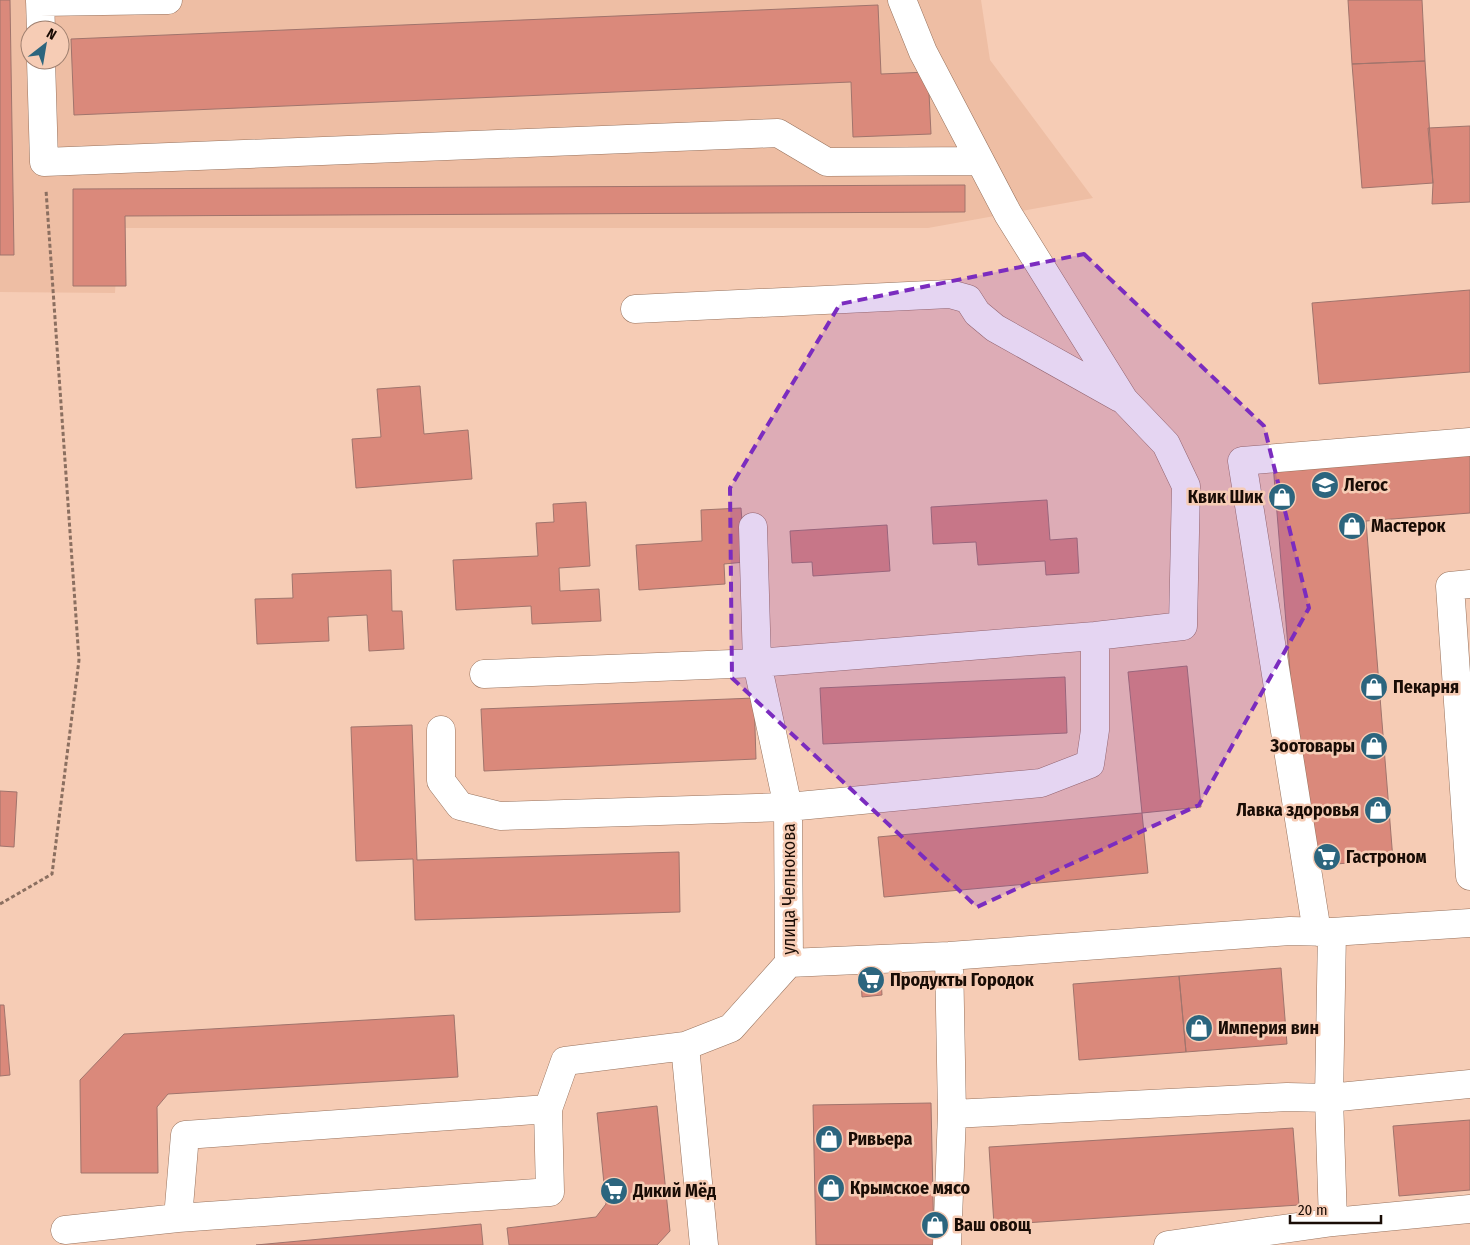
<svg xmlns="http://www.w3.org/2000/svg" width="1470" height="1245" font-family="'Fira Sans Condensed',sans-serif">
<rect width="100%" height="100%" fill="#f6ccb5"/>
<path fill="#eebea4" fill-rule="evenodd" d="M0,0h981l9,60 103,138 -165,30h-809l-4,65 -115,-1zM30,30h30v30h-30z"/>
<path fill="#da897b" stroke="#a0746c" d="M0,0h10l4,255h-14z
M1348,0h74l3,61 -73,3z
M878,5l3,69 47,-2 3,62 -78,3 -2,-55 -777,33 -3,-76z
M1425,61l8,122 -71,5 -10,-124z
M1470,126v76l-38,2 1,-21 -5,-55z
M965,185v27l-840,4 1,70h-53v-97z
M1470,290v82l-151,12 -7,-81z
M420,386l4,48 44,-4 4,49 -116,9 -4,-49 29,-2 -4,-48z
M1470,449v64l-104,8 27,339 -87,6 -33,-402z
M1047,500l3,40 27,-2 2,35 -33,2 -1,-14 -67,4 -2,-23 -43,2 -2,-37z
M586,502l4,64 -31,2 1,23 39,-2 2,32 -69,3 -1,-18 -75,4 -3,-50 85,-4 -2,-33 18,-1 -1,-18z
M741,508l4,54 -21,2 1,20 -86,6 -3,-45 66,-4 -1,-31z
M887,525l3,46 -77,5 -1,-14 -20,1 -2,-32z
M391,570l1,41h10l2,38 -35,2 -2,-36 -39,2 1,24 -72,3 -2,-45 38,-1 -1,-24z
M1187,666l14,141 -59,6 -14,-141z
M1065,677l2,56 -244,11 -3,-56z
M754,698l2,61 -272,12 -3,-62z
M412,725l5,135 262,-8 1,60 -265,8 -2,-61 -57,2 -5,-134z
M0,791l17,1 -3,55 -14,-1z
M1142,813l6,60 -264,24 -6,-60z
M880,963l2,32 -20,2 -2,-33z
M1281,968l6,76 -101,8 -7,-76z
M1179,976l7,76 -107,8 -6,-76z
M0,1005h4l6,70 -10,1z
M454,1015l4,62 -290,17 -11,13 1,66h-77l-1,-93 44,-46z
M931,1103l3,142h-118l-3,-140z
M657,1106l13,125 -13,14h-148l-2,-17 89,-11 10,-13 -9,-91z
M1470,1120v70l-71,6 -6,-70z
M1293,1128l6,77 -305,20 -5,-78z
M481,1224l2,21h-227l184,-17z"/>
<g fill="none" stroke-linecap="round" stroke-linejoin="round">
<g stroke="#97725d" stroke-width="29">
<path id="minor" d="M40,0l1,30
M40,2l128,-2
M41,60l3,102 734,-29 49,29 153,-1
M635,309l315,-15 18,5 9,14 18,15 125,70
M1470,584l-20,2 20,290
M484,674l273,-11 338,-27 88,-10 3,-140 -20,-42 -42,-44 -116,-186 -85,-162 -21,-52
M441,730v51l19,25 40,10 288,-9 253,-24 49,-19 5,-34v-94
M1317,932l-75,-471 228,-19
M789,963l160,-7 341,-25 42,1
M952,1114l335,-17 42,1 3,-166 138,-9
M178,1218l7,-83 363,-26
M1333,1222l-4,-124 141,-14
M65,1230l113,-12 372,-26 -2,-83 17,-48 120,-15
M704,1245l-19,-199 46,-18 58,-65 -1,-156 -31,-144 -4,-136
M947,1245l5,-131 -3,-158
M1168,1245l165,-23 137,-13"/>
</g>
<path stroke="#8b6f60" stroke-width="3" stroke-dasharray="4 2.5" stroke-linecap="butt" d="M0,904l52,-30 27,-214 -33,-470"/>
<use href="#minor" stroke="#fff" stroke-width="28"/>
</g>
<path fill="#7b2cbf" fill-opacity="0.2" stroke="#7b2cbf" stroke-width="4" stroke-dasharray="10 6" stroke-linejoin="round" d="M1084,254l180,172 45,182 -110,197 -222,102 -245,-229 -2,-190 110,-184z"/>
<defs>
<g id="school-disc" transform="scale(1.4375)"><circle r="9.5" fill="#2c657e" stroke="#f6ccb5"/><path d="M0-5L7-2L0 1L-7-2ZM-4 1L0 2.5L4 1V4Q0 6-4 4Z" fill="#fff"/></g>
<g id="shop-disc" transform="scale(1.4375)"><circle r="9.5" fill="#2c657e" stroke="#f6ccb5"/><path d="M-5-2.5h2.3a2.7 3.5 0 0 1 5.4 0H5L5.5 6h-11ZM-1.5-2.5h3a1.5 2.3 0 0 0-3 0Z" fill="#fff"/></g>
<g id="supermarket-disc" transform="scale(1.4375)"><circle r="9.5" fill="#2c657e" stroke="#f6ccb5"/><path d="M-6-5.5h2.5l.6 2H6L4.5 2H-2.5L-4.4-4H-6ZM-1.5 3.2a1.3 1.3 0 1 0 .1 0ZM3 3.2a1.3 1.3 0 1 0 .1 0Z" fill="#fff"/></g>
</defs>
<g fill-rule="evenodd">
<use href="#school-disc" x="1325" y="485"/>
<use href="#shop-disc" x="1282" y="497"/>
<use href="#shop-disc" x="1352" y="526"/>
<use href="#shop-disc" x="1374" y="687"/>
<use href="#shop-disc" x="1374" y="746"/>
<use href="#shop-disc" x="1378" y="810"/>
<use href="#supermarket-disc" x="1327" y="857"/>
<use href="#supermarket-disc" x="871" y="980"/>
<use href="#shop-disc" x="1199" y="1028"/>
<use href="#shop-disc" x="829" y="1139"/>
<use href="#shop-disc" x="831" y="1188"/>
<use href="#supermarket-disc" x="614" y="1191"/>
<use href="#shop-disc" x="935" y="1225"/>
</g>
<g text-anchor="middle" dominant-baseline="central" stroke-width="5" stroke-linejoin="round" paint-order="stroke">
<g font-size="18" font-weight="bold" fill="#190c05" stroke="#f6ccb5" text-anchor="start">
<text x="1344" y="485">Легос</text>
<text x="1263" y="497" text-anchor="end">Квик Шик</text>
<text x="1371" y="526">Мастерок</text>
<text x="1393" y="687">Пекарня</text>
<text x="1355" y="746" text-anchor="end">Зоотовары</text>
<text x="1359" y="810" text-anchor="end">Лавка здоровья</text>
<text x="1346" y="857">Гастроном</text>
<text x="890" y="980">Продукты Городок</text>
<text x="1218" y="1028">Империя вин</text>
<text x="848" y="1139">Ривьера</text>
<text x="850" y="1188">Крымское мясо</text>
<text x="633" y="1191">Дикий Мёд</text>
<text x="954" y="1225">Ваш овощ</text>
</g>
<g font-size="18" fill="#190c05" stroke="#f6ccb5">
<text transform="translate(789 889) rotate(-90)">улица Челнокова</text>
</g>
</g>
<g transform="translate(45 45) rotate(31)"><circle r="24" fill="#f6ccb5" stroke="#9e7f6f"/>
<path d="M0-4L9 19L0 12L-9 19Z" fill="#2c657e"/>
<text y="-8" font-size="14" font-weight="bold" text-anchor="middle" fill="#190c05">N</text>
</g>
<path d="M1290 1215v8h91v-8" fill="none" stroke="#190c05" stroke-width="2.5"/>
<text x="1298" y="1215" font-size="15" fill="#190c05" stroke="#f6ccb5" stroke-width="4" paint-order="stroke">20 m</text>
</svg>
